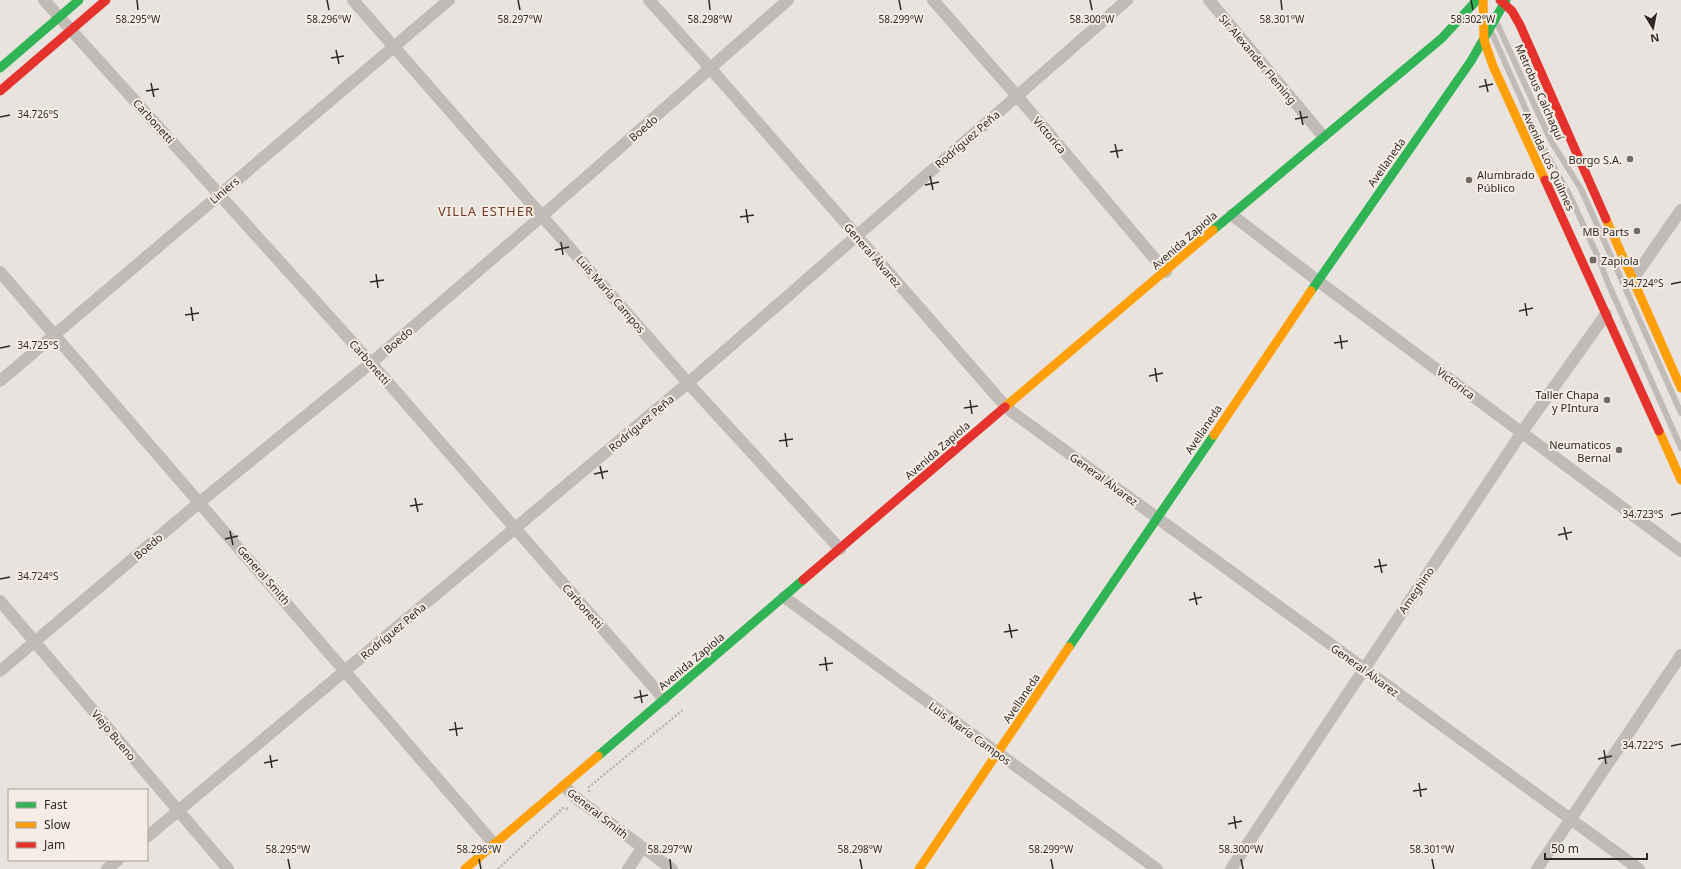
<svg xmlns="http://www.w3.org/2000/svg" width="1681" height="869" font-family="'Noto Sans',sans-serif">
<rect width="100%" height="100%" fill="#e8e3de"/>
<g fill="none" stroke-linecap="round" stroke-linejoin="round">
<path stroke="#bab3af" stroke-width="2.5" stroke-dasharray="2 2" stroke-linecap="butt" d="M589,792v-5l95,-78
M498,869l65,-61 6,1"/>
<path stroke="#c1bbb7" stroke-width="6" d="M1496,21l55,120 30,48 100,224
M1491,31l51,115 28,50 28,61 10,26 73,165"/>
<path stroke="#c1bbb7" stroke-width="12" d="M44,0l327,363 293,336
M353,0l335,383 152,166
M649,0l62,69 289,331 12,12 627,457
M933,0l84,96 149,176
M1209,0l114,136
M1232,215l86,66 363,270
M0,272l494,572
M1633,279l48,-69
M0,381l449,-381
M784,597l373,272
M0,601l228,268
M0,671l200,-169 171,-139 171,-147 246,-216
M564,786l16,15 92,68
M147,837l541,-454 439,-383
M107,869l11,-9
M628,869l14,-21
M1231,869l291,-437 84,-118
M1537,869l144,-214"/>
<path stroke="#30b455" stroke-width="9" d="M0,68l79,-68
M1213,230l229,-192 35,-38
M1311,291l160,-230 35,-61
M1069,647l145,-212
M598,756l205,-176"/>
<path stroke="#ff9f0a" stroke-width="9" d="M1483,0l1,40 9,26 52,114
M1606,219l75,169
M1005,407l208,-177
M1659,431l22,49
M1214,435l97,-144
M465,869l133,-113
M919,869l150,-222"/>
<path stroke="#e5322d" stroke-width="9" d="M1500,0l12,11 8,14 86,194
M0,91l106,-91
M1545,180l114,251
M803,580l202,-173"/>
</g>
<path fill="none" stroke="#312926" stroke-width="1.5" d="M137,0l1,10M327,0l2,10M518,0l2,10M709,0l1,10M899,0l2,10M1090,0l2,10M1281,0l1,10M1471,0l2,10M336,50l3,14M331,58l13,-2M1485,79l3,13M151,83l3,14M1479,87l14,-3M146,91l13,-2M1300,111l3,14M0,117l10,-2M1295,119l13,-2M1115,144l3,14M1110,152l13,-2M930,176l3,14M925,185l14,-3M746,209l2,14M740,217l14,-2M561,242l2,13M555,250l14,-3M376,274l2,14M370,282l14,-2M1671,284l10,-2M1525,303l2,13M191,307l2,14M1519,311l14,-3M185,315l14,-2M1340,335l2,14M1334,343l14,-2M0,348l10,-2M1155,368l2,14M1149,376l14,-3M970,400l2,14M964,408l14,-2M785,433l2,14M779,441l14,-2M600,466l3,13M594,474l14,-3M415,498l3,14M410,506l13,-2M1671,515l10,-2M1564,527l3,13M230,531l3,14M1558,535l14,-3M225,539l13,-3M1379,559l3,14M1374,567l13,-2M0,579l10,-2M1194,592l3,13M1189,600l13,-3M1009,624l3,14M1004,632l14,-2M825,657l2,14M819,665l14,-2M640,690l2,13M634,698l14,-3M455,722l2,14M449,730l14,-2M1671,746l10,-2M1604,750l2,14M270,755l2,13M1598,759l14,-3M264,763l14,-3M1419,783l2,14M1413,791l14,-2M1234,816l2,13M1228,824l14,-3M288,859l2,10M479,859l2,10M670,859l1,10M860,859l2,10M1051,859l2,10M1241,859l2,10M1432,859l2,10"/>
<g fill="#716a66" stroke="#f5ede4" stroke-width="1.5">
<circle cx="1630" cy="159" r="4"/>
<circle cx="1469" cy="180" r="4"/>
<circle cx="1637" cy="231" r="4"/>
<rect x="1589" y="256" width="8" height="8" rx="2"/>
<circle cx="1607" cy="400" r="4"/>
<circle cx="1619" cy="450" r="4"/>
</g>
<g text-anchor="middle" dominant-baseline="central" stroke-width="4" stroke-linejoin="round" paint-order="stroke">
<g font-size="11" fill="#312926" stroke="#f5ede4">
<text transform="translate(1258 59) rotate(50)">Sir Alexander Fleming</text>
<text transform="translate(1540 92) rotate(66)">Metrobus Calchaquí</text>
<text transform="translate(154 121) rotate(48)">Carbonetti</text>
<text transform="translate(643 128) rotate(-41)">Boedo</text>
<text transform="translate(1050 135) rotate(50)">Victorica</text>
<text transform="translate(967 139) rotate(-41)">Rodríguez Peña</text>
<text transform="translate(1549 161) rotate(65)">Avenida Los Quilmes</text>
<text transform="translate(1386 162) rotate(-55)">Avellaneda</text>
<text transform="translate(224 190) rotate(-40)">Liniers</text>
<text transform="translate(1184 240) rotate(-41)">Avenida Zapiola</text>
<text transform="translate(873 255) rotate(49)">General Álvarez</text>
<text transform="translate(611 294) rotate(49)">Luis María Campos</text>
<text transform="translate(398 340) rotate(-41)">Boedo</text>
<text transform="translate(370 362) rotate(49)">Carbonetti</text>
<text transform="translate(1456 383) rotate(37)">Victorica</text>
<text transform="translate(641 423) rotate(-40)">Rodríguez Peña</text>
<text transform="translate(1203 429) rotate(-56)">Avellaneda</text>
<text transform="translate(937 450) rotate(-41)">Avenida Zapiola</text>
<text transform="translate(1104 479) rotate(36)">General Álvarez</text>
<text transform="translate(148 546) rotate(-40)">Boedo</text>
<text transform="translate(264 575) rotate(49)">General Smith</text>
<text transform="translate(1416 590) rotate(-56)">Ameghino</text>
<text transform="translate(583 606) rotate(49)">Carbonetti</text>
<text transform="translate(393 631) rotate(-40)">Rodríguez Peña</text>
<text transform="translate(691 661) rotate(-40)">Avenida Zapiola</text>
<text transform="translate(1365 670) rotate(36)">General Álvarez</text>
<text transform="translate(1021 698) rotate(-56)">Avellaneda</text>
<text transform="translate(970 733) rotate(36)">Luis María Campos</text>
<text transform="translate(114 735) rotate(50)">Viejo Bueno</text>
<text transform="translate(598 813) rotate(38)">General Smith</text>
</g>
<g font-size="11" fill="#312926" stroke="#f5ede4" text-anchor="end">
<text x="1622" y="159">Borgo S.A.</text>
<text x="1477" y="174" text-anchor="start">Alumbrado<tspan x="1477" dy="13">Público</tspan></text>
<text x="1629" y="231">MB Parts</text>
<text x="1601" y="260" text-anchor="start">Zapiola</text>
<text x="1599" y="394">Taller Chapa<tspan x="1599" dy="13">y PIntura</tspan></text>
<text x="1611" y="444">Neumaticos<tspan x="1611" dy="13">Bernal</tspan></text>
</g>
<g font-size="13" letter-spacing="1" fill="#74382b" stroke="#f5ede4">
<text x="486" y="211">VILLA ESTHER</text>
</g>
</g>
<g font-size="10" text-anchor="middle" fill="#312926" stroke="#f5ede4" stroke-width="4" stroke-linejoin="round" paint-order="stroke">
<text x="138" y="23">58.295°W</text>
<text x="329" y="23">58.296°W</text>
<text x="520" y="23">58.297°W</text>
<text x="710" y="23">58.298°W</text>
<text x="901" y="23">58.299°W</text>
<text x="1092" y="23">58.300°W</text>
<text x="1282" y="23">58.301°W</text>
<text x="1473" y="23">58.302°W</text>
<text x="38" y="118">34.726°S</text>
<text x="1643" y="287">34.724°S</text>
<text x="38" y="349">34.725°S</text>
<text x="1643" y="518">34.723°S</text>
<text x="38" y="580">34.724°S</text>
<text x="1643" y="749">34.722°S</text>
<text x="288" y="853">58.295°W</text>
<text x="479" y="853">58.296°W</text>
<text x="670" y="853">58.297°W</text>
<text x="860" y="853">58.298°W</text>
<text x="1051" y="853">58.299°W</text>
<text x="1241" y="853">58.300°W</text>
<text x="1432" y="853">58.301°W</text>
</g>
<rect x="8" y="789" width="140" height="72" fill="#f5ede4" stroke="#a79f98"/>
<rect x="16" y="802" width="20" height="6" fill="#30b455" stroke="#a79f98"/>
<text x="44" y="809" font-size="12" fill="#312926">Fast</text>
<rect x="16" y="822" width="20" height="6" fill="#ff9f0a" stroke="#a79f98"/>
<text x="44" y="829" font-size="12" fill="#312926">Slow</text>
<rect x="16" y="842" width="20" height="6" fill="#e5322d" stroke="#a79f98"/>
<text x="44" y="849" font-size="12" fill="#312926">Jam</text>
<g transform="translate(1653 28) rotate(170)" stroke="#f5ede4" stroke-width="3" paint-order="stroke">
<path d="M0-3L7 15L0 10L-7 15Z" fill="#312926"/>
<text y="-6" font-size="11" font-weight="bold" text-anchor="middle" fill="#312926">N</text>
</g>
<path d="M1545 853v6h102v-6" fill="none" stroke="#312926" stroke-width="2"/>
<text x="1551" y="853" font-size="12" fill="#312926" stroke="#f5ede4" stroke-width="3" paint-order="stroke">50 m</text>
</svg>
